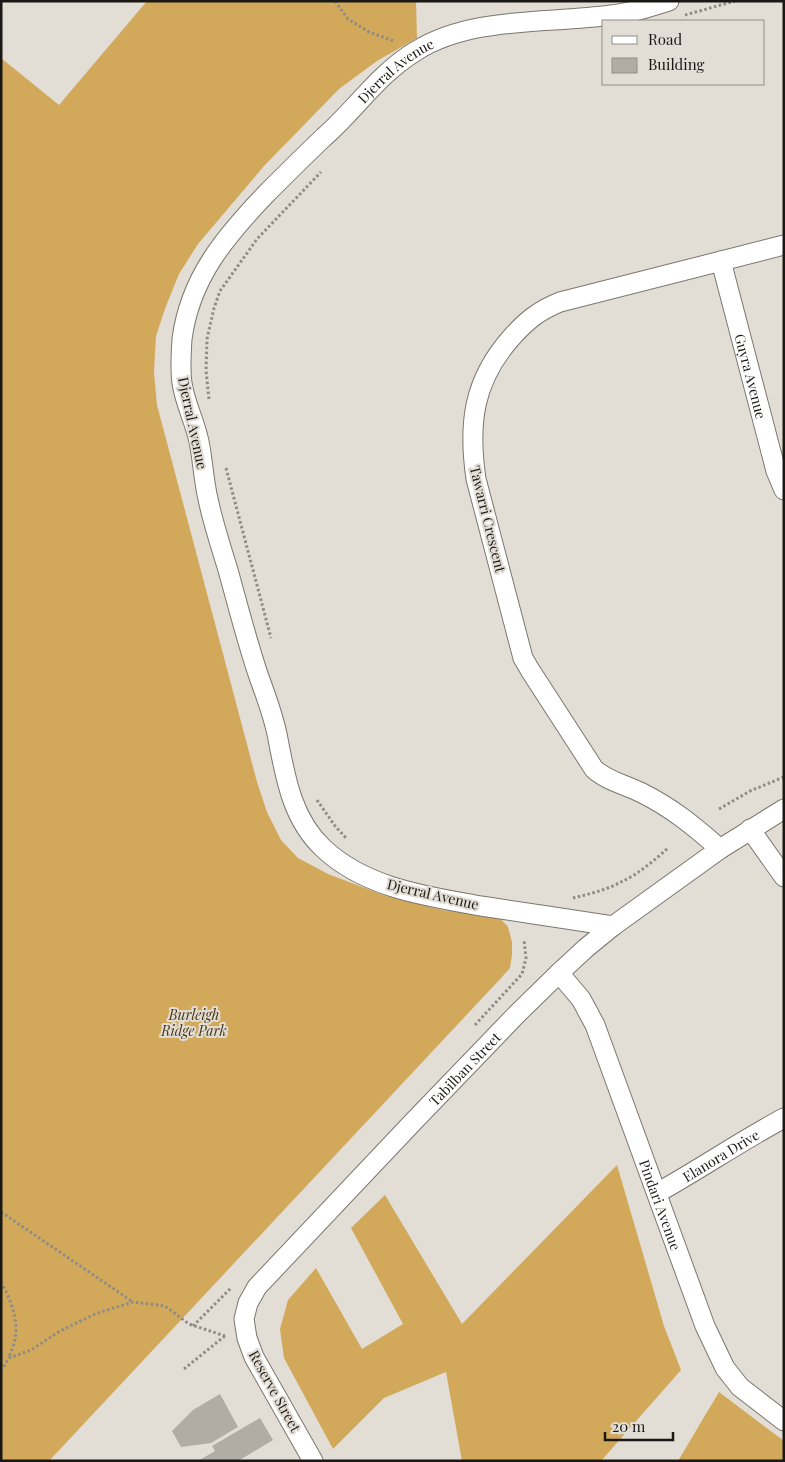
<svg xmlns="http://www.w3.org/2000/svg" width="785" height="1462" font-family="'Playfair Display',serif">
<rect width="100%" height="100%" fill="#e2ddd5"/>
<path fill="#d2a95b" d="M147,1h269l1,37 -40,23 -38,28 -75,77 -66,78 -19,30 -13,32 -10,30 -2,36 3,33 100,377 10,30 14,28 17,18 30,16 58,22 56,14 24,3 21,-1 13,6 8,9 4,15v13l-2,13 -8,9 -453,484h-48v-1403l58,47z
M617,1165l47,161 17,44 -80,91h-139l-16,-89 -62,26 -51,51 -49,-91 -4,-29 8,-29 28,-32 46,81 41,-25 -52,-96 34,-33 77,129z
M719,1392l65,49v20h-106z"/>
<path fill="#b1aca4" d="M220,1394l18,33 -27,16 -30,4 -9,-16 21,-21z
M260,1418l13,22 -35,21h-40l17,-10 -3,-5z"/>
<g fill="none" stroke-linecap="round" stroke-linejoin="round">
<g stroke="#7b776f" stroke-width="21">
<g id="minor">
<path id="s1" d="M721,261l55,210 8,19"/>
<path d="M750,829l34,48"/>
<path d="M720,849c-26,-23 -48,-41 -78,-56 -16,-8 -35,-12 -48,-24l-64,-99 -7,-12 -47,-179c-8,-55 -3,-98 35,-141 15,-17 27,-27 49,-36l224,-57"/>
<path id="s2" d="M613,926c-44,-7 -88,-13 -132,-20 -55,-10 -116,-18 -158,-58 -32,-30 -38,-73 -46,-114 -4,-19 -11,-38 -18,-57 -12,-35 -21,-71 -31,-107 -7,-23 -15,-47 -20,-71 -4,-17 -5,-35 -8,-52 -3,-22 -15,-42 -18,-64 -2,-14 -1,-29 0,-44 8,-61 43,-102 84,-145 19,-19 38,-38 58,-57 32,-28 54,-63 92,-86 55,-35 132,-27 195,-36 20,-2 39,-8 58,-14"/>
<path id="s3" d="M559,973l22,26 14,26 110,301 20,42 15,19 44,34"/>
<path id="s4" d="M657,1193c43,-24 84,-52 127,-75"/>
<path id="s5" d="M313,1461l-59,-104 -7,-19 -3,-19 4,-16 9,-16 156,-165 105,-109 41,-40 27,-25 27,-22 107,-77 64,-40"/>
</g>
</g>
<path stroke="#8f8b85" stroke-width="3" stroke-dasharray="2.5 2.5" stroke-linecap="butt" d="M335,1l13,18 21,13 25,9
M685,15l50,-14
M209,399l-3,-28 1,-32 7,-31 6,-17 37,-52 64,-67
M226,468l45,170
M317,800l18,26 12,13
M719,809l31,-18 34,-14
M573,898c16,-4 33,-8 48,-16 16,-7 34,-22 47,-34
M475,1025l47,-51 4,-16 -2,-18
M1,1212l132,90
M1,1282c9,15 18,39 14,57 -1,6 -4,12 -6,19
M193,1326l38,-38
M184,1369l42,-34
M1,1371l8,-13 22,-8 29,-19 35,-17 38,-12 32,4 24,18 36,12"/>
<use href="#minor" stroke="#fff" stroke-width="19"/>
</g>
<g text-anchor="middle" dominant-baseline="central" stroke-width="4" stroke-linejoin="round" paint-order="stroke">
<g font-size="14" fill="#1a1815" stroke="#e2ddd5">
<text stroke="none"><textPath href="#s2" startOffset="1188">Djerral Avenue</textPath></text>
<text stroke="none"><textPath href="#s1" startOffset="119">Guyra Avenue</textPath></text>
<text transform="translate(193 423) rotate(78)">Djerral Avenue</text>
<text transform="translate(488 519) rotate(76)">Tawarri Crescent</text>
<text transform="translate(433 894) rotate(13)">Djerral Avenue</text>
<text stroke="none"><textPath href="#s5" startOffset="495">Tabilban Street</textPath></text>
<text stroke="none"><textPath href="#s4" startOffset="74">Elanora Drive</textPath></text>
<text stroke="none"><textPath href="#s3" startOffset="255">Pindari Avenue</textPath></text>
<text transform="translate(275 1391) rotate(61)">Reserve Street</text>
</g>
<g font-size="14" font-style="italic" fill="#483714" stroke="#e2ddd5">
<text x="194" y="1014">Burleigh<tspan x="194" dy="16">Ridge Park</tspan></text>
</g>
</g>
<rect width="785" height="1462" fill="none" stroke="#1a1815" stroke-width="5"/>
<rect x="602" y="20" width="162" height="65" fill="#e2ddd5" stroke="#928e88"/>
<rect x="612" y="36" width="25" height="8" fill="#ffffff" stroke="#928e88"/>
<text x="648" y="45" font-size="15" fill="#1a1815">Road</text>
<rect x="612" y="58" width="25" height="15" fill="#b1aca4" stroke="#928e88"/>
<text x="648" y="70" font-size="15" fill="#1a1815">Building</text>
<path d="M605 1432v8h68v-8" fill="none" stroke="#1a1815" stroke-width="2.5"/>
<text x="612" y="1432" font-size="15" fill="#1a1815" stroke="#e2ddd5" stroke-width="4" paint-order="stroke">20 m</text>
</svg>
